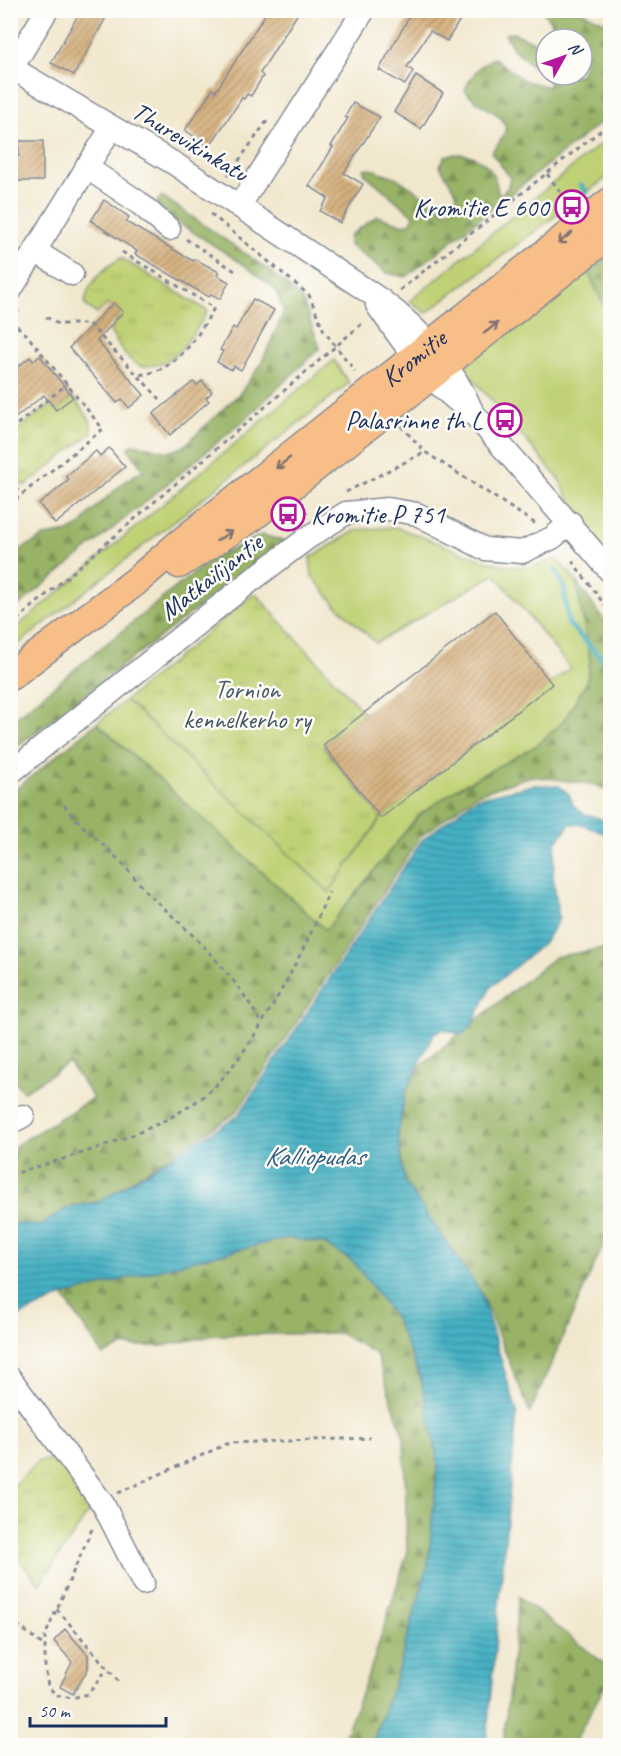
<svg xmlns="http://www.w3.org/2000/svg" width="621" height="1756" font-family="Caveat,sans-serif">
<defs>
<pattern id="forest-firs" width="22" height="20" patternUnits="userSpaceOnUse" patternTransform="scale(1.5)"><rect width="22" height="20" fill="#98b366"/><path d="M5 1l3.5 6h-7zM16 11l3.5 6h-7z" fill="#7b9257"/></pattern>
<pattern id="park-tufts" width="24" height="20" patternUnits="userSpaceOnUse" patternTransform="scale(1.5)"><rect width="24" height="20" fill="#c0d174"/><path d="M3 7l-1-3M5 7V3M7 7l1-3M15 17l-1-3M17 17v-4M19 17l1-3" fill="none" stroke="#a4b467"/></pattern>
<pattern id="water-rules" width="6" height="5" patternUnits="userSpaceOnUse" patternTransform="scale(1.5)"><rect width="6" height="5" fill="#44b0c2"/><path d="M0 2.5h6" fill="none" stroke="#3890a1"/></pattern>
<pattern id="building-hatch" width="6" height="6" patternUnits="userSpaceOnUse" patternTransform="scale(1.5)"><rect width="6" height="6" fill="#d5b07d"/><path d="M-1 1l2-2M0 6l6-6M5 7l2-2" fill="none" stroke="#ac906a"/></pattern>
</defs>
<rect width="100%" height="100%" fill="#fdfcf7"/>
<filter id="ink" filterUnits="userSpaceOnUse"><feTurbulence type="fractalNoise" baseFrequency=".0167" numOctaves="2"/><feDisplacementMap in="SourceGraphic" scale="12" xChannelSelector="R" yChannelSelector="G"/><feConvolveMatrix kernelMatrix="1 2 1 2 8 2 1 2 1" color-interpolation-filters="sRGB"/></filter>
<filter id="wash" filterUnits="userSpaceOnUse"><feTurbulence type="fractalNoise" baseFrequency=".008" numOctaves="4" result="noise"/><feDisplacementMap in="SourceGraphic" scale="24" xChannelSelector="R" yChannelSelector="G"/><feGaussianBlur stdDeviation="1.35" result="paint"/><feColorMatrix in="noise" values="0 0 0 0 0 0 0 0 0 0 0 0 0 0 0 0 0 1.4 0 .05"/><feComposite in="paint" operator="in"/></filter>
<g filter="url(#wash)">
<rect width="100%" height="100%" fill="#f1e7cd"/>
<path fill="#c0d174" stroke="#6e8069" stroke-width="1.5" d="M610,136v39l-184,138 -16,-12z
M588,272l22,46v239l-38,-52 -13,-26 -96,-112z
M334,360l15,23 -338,267v-18z
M395,527c36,11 99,44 135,40 9,-1 18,-6 27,-8l19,22 14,79 -3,22 -24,40 -27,24 -78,42 -40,28 -92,114 -229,-207 29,-23 203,192 52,-74 189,-150 -75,-94 -119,69 -41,-39 -23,-28 -2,-18 46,-28z"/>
<path fill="url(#forest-firs)" stroke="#5a7162" stroke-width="1.5" d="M543,11h38l23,11 6,-6v99l-204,162 -19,-4 -38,-28v-9l28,-20 28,9 6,-3 3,-6 -49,-42 -1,-5 4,-1 27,9 51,34 8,-3 3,-14 -17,-28 5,-10c28,-8 51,9 53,37l4,1 6,-7 2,-10 -19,-25c37,-38 -7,-37 -26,-62 5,-13 16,-27 29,-32l31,23 24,6v-8l-35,-29 -9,-16 10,-1 31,15v27h36l3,-33 -33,-18z
M162,196l111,77 29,26 18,49 -79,75 -230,189 -1,-57 36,-19 22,-4 13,-7 8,-11 35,-32 19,-12 -15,-22 6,-4 35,8 14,-5 57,-54 20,-27 24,-54 -9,-23 -32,-25 -72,-46 -15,-15z
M610,255v63l-22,-46z
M262,535l23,6 -274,210v-30l200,-162z
M576,581l34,48v162l-18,-7 -61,-8 -53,18 -57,42 -185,277 -137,89 -30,5 -29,19 -29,-3 -1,-47 5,-30 78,-48 -24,-35 -46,29 -12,-16v-283l86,-70 229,207 92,-114 40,-28 78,-42 27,-24 24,-40 3,-22z
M610,947v282l-80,183 -50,-121 -76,-110 -6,-46 7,-42 16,-28 134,-108z
M288,1238l35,5 31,19 40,54 27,63 17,82 -10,104 -32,112 -24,68h-31l30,-77 36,-114 -3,-117 -28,-83 -36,-21 -125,2 -53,11h-38l-21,9 -40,-59 123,-34z
M519,1597l91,71v8l-37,69h-70z"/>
<path fill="url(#park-tufts)" stroke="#6e8069" stroke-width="1.5" d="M121,258l87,53c-17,26 -33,59 -69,55l-13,-10 -16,-24 10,-18 -12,-10 -11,10 -12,-9c0,-20 19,-37 36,-47z
M73,397l17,23 2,13 -66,52 -9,-1 -6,-8v-41l40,-31 5,6z
M255,593l109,120 -41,33 58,72 -52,74 -203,-192z
M56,1459l36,48 -52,77 -29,-34 -1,-61 29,-28z"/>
<path fill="url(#water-rules)" stroke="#307090" stroke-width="1.5" d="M534,785l25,1 10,8 4,11 10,8 27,9v14l-27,-11 -13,-1 -14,18 -3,34 6,43 -15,24 -53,44 -19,38 -10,10 -19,-6 -9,4 -29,60 -7,42 6,46 76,110 37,121 -31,333h-114l24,-68 32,-112 10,-104 -17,-82 -27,-63 -40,-54 -31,-19 -35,-5 -102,24 -123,34 -52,24v-97l29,3 29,-19 30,-5 139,-86 184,-276 55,-42z"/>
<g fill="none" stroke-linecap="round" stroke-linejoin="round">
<path stroke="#44b0c2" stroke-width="5" d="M581,185l6,7
M555,569l9,18 4,36 42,44"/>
</g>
<g id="blocks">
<path fill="url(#building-hatch)" d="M81,10h29l-36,65 -23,-12z
M268,10h32l-40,63 3,3 -12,20 -4,-2 -3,5 -2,-1 -33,49 -24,-17 28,-41 3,2z
M413,10h53l-19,31 -17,-10 -23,36 6,4 -8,14 -26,-15z
M416,76l27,17 -22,36 -27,-17z
M353,103l27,14 -36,56 19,11 -23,39 -20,-12 8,-13 -19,-12 24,-39 -2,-1 17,-28 -3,-1z
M19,141h24v40h-33v-25h9z
M104,200l25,17 -3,5 67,39 2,-2 24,13 -2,3 12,7 -9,17 -9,-5 -2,3 -74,-43 2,-3 -46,-30z
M253,299l21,11 -33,60 -7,-4 -3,4 -14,-8 6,-11 -3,-1 13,-23 3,2z
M113,303l10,9 -26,29 47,54 -15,13 -7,-9 -5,4 -48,-55z
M40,356l33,41 -17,13 -12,-15 -34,27v-49l20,-16 3,4z
M202,381l10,11 -6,6 3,3 -39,34 -17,-21 40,-32 4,3z
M109,448l16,19 -70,57 -16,-20 30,-24 -3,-4 30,-25 4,5z
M495,611l57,73 -171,134 -58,-73z
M65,1629l23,26v14l-15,25 -13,-7 12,-25 -18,-21z"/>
</g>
</g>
<g filter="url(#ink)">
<use href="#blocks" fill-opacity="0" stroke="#868b96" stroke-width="1.5"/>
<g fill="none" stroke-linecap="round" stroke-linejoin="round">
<g stroke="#868b96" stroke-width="25">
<path id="minor" d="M10,67l165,97 206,136c42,32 71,65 92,113
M12,68l35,-58
M86,167l52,35 31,27
M240,205l124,-195
M35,251l37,23
M10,291l102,-164
M377,305c30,43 52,77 96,108l137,158
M10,773l242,-193 54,-41 40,-26 42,-4 29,5 68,35 37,3 30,-14 19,-15
M10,1123l13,-7
M10,1378l93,126 40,79"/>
</g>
<g stroke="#868b96" stroke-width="31">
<g id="major">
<path d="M179,564l72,-46 359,-284"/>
<path id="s1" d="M10,676l125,-94 43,-37 432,-343"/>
</g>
</g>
<path stroke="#868b96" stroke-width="3" stroke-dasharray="4.5 4.5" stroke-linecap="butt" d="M547,174l24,32
M228,176l39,-55
M211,214l98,81 15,36 31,40
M186,239l52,34
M122,252l92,56c-18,31 -37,64 -77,67
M400,290l210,-167
M46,317l12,7h31l71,75
M10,320l16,14 77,95 -93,75
M11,322l8,-12
M401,426l24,26 111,72
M10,430l57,-46
M10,481l12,13
M346,492l79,-40
M295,514l7,1 9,-5
M572,561l38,51
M10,626l354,-304
M64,805c18,23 35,35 55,55 13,13 23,29 37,41 39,35 80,75 105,122
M10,1175c64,-20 135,-37 190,-76 47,-33 107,-153 129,-207
M118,1493l111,-50 141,-5
M92,1529l-47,107v32l3,18 8,9 16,3 16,-4 19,-25
M57,1609l61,72
M10,1619l34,27"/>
<use href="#minor" stroke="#fff" stroke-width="22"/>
<use href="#major" stroke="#f7be88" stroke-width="28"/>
</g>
<defs><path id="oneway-shaft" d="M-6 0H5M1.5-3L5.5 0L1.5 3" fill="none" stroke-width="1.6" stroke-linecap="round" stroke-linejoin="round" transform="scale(1.5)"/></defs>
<g stroke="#7e6f71">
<use href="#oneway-shaft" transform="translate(565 238) rotate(142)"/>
<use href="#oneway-shaft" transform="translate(491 328) rotate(-38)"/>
<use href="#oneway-shaft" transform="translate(283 463) rotate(142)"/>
<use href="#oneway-shaft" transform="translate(224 536) rotate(-33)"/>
</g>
</g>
<defs>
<g id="bus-ring" transform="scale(1.725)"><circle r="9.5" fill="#fdfcf7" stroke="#b5179e" stroke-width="1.5"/><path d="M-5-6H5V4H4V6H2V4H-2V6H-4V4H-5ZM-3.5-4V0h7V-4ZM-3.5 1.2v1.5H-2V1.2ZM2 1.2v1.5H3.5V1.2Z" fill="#b5179e"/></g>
</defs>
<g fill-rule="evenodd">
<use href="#bus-ring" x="572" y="207"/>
<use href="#bus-ring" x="505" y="420"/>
<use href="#bus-ring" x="288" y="514"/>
</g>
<g text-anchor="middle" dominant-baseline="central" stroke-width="5" stroke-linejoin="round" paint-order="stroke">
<g font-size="26" fill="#1b2f5e" stroke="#fdfcf7">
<text transform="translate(190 142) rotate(31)">Thurevikinkatu</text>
<text stroke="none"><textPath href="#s1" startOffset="514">Kromitie</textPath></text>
<text transform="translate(211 577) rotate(-38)">Matkailijantie</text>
</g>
<g font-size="26" fill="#1b2f5e" stroke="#fdfcf7" text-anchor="end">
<text x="549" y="207">Kromitie E 600</text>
<text x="482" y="420">Palasrinne th L</text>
<text x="311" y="514" text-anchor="start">Kromitie P 751</text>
</g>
<g font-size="26" fill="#445864" stroke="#fdfcf7">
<text x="247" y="689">Tornion<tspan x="247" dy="30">kennelkerho ry</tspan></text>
</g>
<g font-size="27" font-style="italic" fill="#295c81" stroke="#fdfcf7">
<text x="314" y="1156">Kalliopudas</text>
</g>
</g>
<rect width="621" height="1756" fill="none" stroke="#fdfcf7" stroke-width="36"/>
<g transform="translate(564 57) rotate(50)"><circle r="28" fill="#fdfcf7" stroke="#a3aaba" stroke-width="1.5"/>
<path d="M0-4.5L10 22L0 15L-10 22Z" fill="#b5179e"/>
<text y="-9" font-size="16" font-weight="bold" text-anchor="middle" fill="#1b2f5e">N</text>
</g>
<path d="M30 1717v9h136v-9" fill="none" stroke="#1b2f5e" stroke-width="3"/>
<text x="39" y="1717" font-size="18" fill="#1b2f5e" stroke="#fdfcf7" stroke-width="4.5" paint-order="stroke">50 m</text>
</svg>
